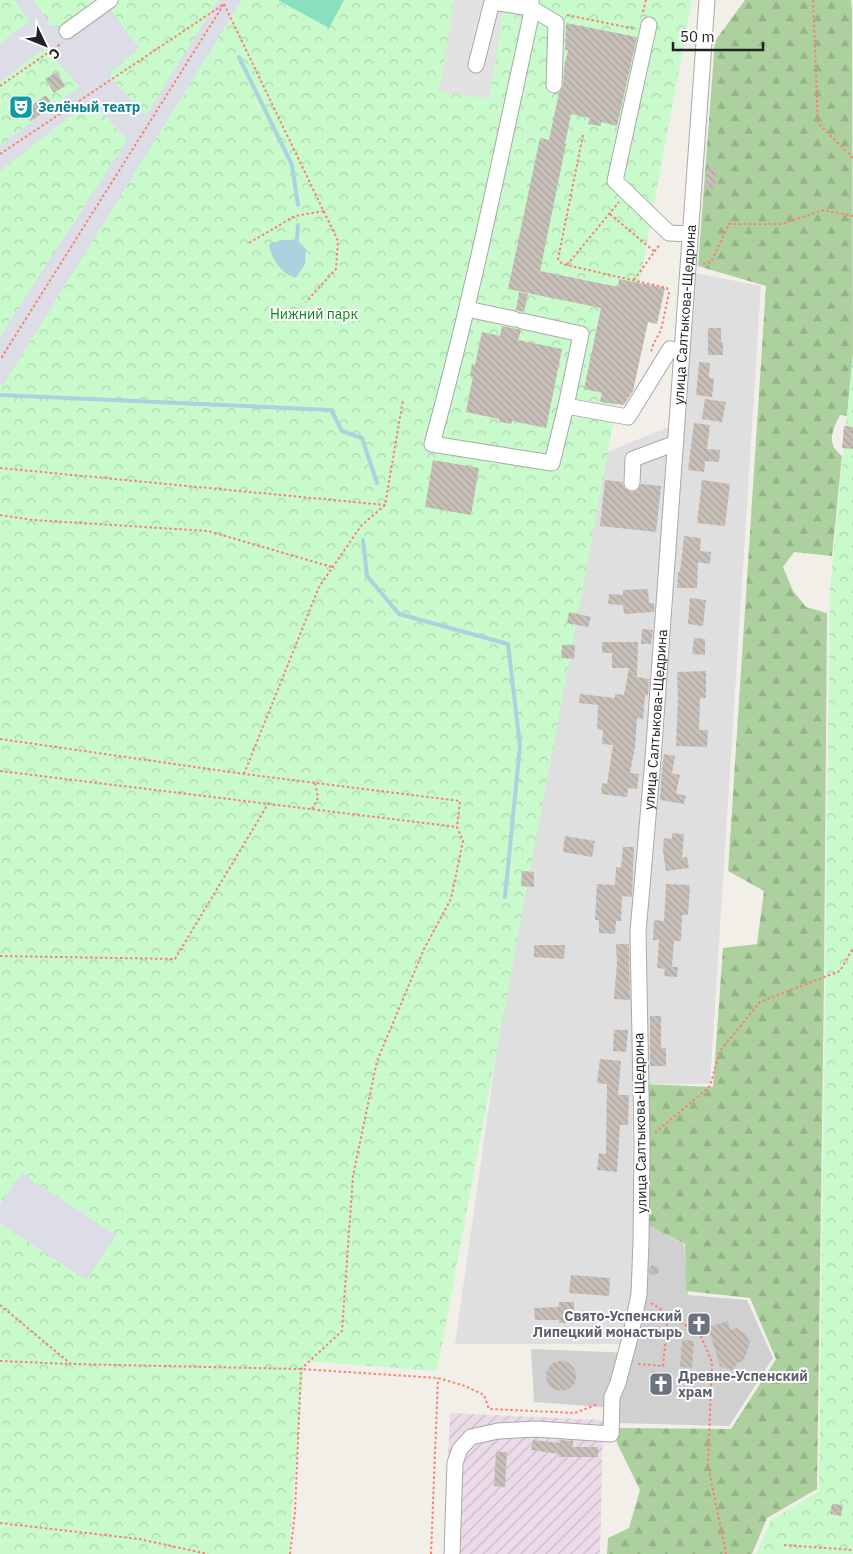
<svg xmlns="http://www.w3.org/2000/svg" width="853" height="1554" font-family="'IBM Plex Sans',sans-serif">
<defs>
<pattern id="industrial-furrows" width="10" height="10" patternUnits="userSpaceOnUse" patternTransform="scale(1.25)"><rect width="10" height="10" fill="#ebdbe8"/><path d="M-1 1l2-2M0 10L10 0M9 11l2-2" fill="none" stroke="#c9bcc7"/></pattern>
<pattern id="forest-firs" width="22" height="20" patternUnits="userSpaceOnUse" patternTransform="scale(1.25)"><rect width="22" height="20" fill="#add19e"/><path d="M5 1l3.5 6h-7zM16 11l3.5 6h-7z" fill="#95b388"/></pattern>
<pattern id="park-crowns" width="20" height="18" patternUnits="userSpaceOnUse" patternTransform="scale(1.25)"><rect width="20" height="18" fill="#c8facc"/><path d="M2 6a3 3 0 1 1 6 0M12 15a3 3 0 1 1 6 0" fill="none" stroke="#acd6af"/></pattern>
<pattern id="building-back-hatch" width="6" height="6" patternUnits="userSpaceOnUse" patternTransform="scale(1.25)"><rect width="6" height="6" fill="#c7bfb8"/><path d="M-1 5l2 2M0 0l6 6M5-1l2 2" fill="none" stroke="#aba49e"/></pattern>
</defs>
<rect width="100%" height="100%" fill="#f2efe9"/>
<path fill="#e0dfdf" d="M695,273l66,13 -51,798h-78l2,197 -10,63h-169l114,-801 -4,-74 121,-49z"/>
<path fill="url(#industrial-furrows)" d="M450,1413l153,7 -3,134h-156z"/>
<path fill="#d0d0d0" d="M645,1223l39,21 4,51 59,5 26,58 -44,68 -113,-3 -1,-15 -81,-6 -3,-53 103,4z"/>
<path fill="url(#forest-firs)" d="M745,0h106l1,12 1,345 -5,59 -8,-1c-8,16 -14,29 2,41l-10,100 -38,-4 -11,15 10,24 13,16 21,6 -3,367 -7,509 -50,29 -15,36h-145l1,-16 21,-10 11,-38 -23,-47v-15l114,1 45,-70 -26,-61 -64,-7 -1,-47 -39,-20 -2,-140 69,3 10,-139 34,-4 7,-53 -36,-20 38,-585 -68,-20 17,-225z"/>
<path fill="url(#park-crowns)" d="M0,0h692l-255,1371 -133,-10 -15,193h-289z
M853,352v1202h-97l15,-34 48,-29 11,-901z"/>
<path fill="#88e0be" d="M278,0h66l-15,28z"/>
<path fill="#e2e2e2" d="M454,0h51l-16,99 -50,-8z"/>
<path fill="#dddde8" d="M15,0h18l18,25 16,6 42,-23 30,40 -31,27 38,40 72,-115h24l-239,385 -3,-2v-46l127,-197 -36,-40 -91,71v-26l80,-58 -35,-39 -45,34v-39l30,-21z
M21,1173l95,62 -30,45 -86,-57v-18z"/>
<path fill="#aad3df" d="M281,240h16l9,9 -1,15 -9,14c-15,-4 -25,-19 -27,-34z"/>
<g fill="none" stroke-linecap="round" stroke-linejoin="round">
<path stroke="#aad3df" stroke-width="4" d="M239,57l53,108 6,40
M297,240l1,-15
M0,395l331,15 11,21 20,7 15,45
M363,540l4,36 32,38 109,30 12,102 -15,151"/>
</g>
<path fill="url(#building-back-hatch)" d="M566,23l71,14 -20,89 -16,-4v4l-13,-2 2,-6 -19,-4 -6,30h1l-26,127 78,16 1,-8 46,9 -8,36 -9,-2 -15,69 -9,14 -24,-3 2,-9 -18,-4 17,-81 -93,-19 32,-151 9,2 10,-47 4,-7 1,-18 4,-18h-3z
M57,72l8,14 -11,7 -9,-14z
M46,95l7,11 -22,15 -7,-10z
M707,167l9,1 -1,20h-9z
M519,292l9,2 -4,18 -8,-2z
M502,326l19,4 -3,10 44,9 -16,79 -34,-7 -1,3 -12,-2v-3l-33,-7 7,-36h-3l2,-12 3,1 7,-33 18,4z
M708,328h13v14h2v13h-15z
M699,362l11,1 -1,15h5l-2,19 -16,-2z
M705,399l21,3 -4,20 -20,-3z
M694,423l16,2 -3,24 13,1 -1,12 -14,-1 -1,11 -16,-2z
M844,426l9,1v22l-11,-1z
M433,460l46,8 -8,47 -46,-8z
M605,480l18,2 1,6 7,4 6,-1 4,-7 20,2 -5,46 -56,-6z
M702,480l28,4 -5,42 -28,-3z
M684,536l17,2 -1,13 11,1 -1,12 -12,-2 -1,26h-20l1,-16h2z
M648,589l1,14h5v9l-30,2 -1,-9 -15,-1 1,-10 14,1v-5z
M690,598l16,2 -3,26 -15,-2z
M569,612l22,5 -3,10 -21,-4z
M642,629l11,1 -2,14h-10z
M694,638l11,1v16l-13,-1z
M602,642h36l-1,35 12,2 -1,17 -3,-1 -2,24 -6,-1 -2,29 -5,26 9,1 -2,15 -9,-1 -1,9 -26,-3 1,-11 5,1 6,-39 -11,-1 1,-14 -6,-1 1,-24 -19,-2 1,-9 35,4v-4l9,1 5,-27h-17v-15h-10z
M562,645h13l-1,14 -13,-1z
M706,671v27h-6l-1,32h9l-1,17 -31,-1 2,-48 -1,-26z
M664,754l11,2 -3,17 8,2 -4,18 10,3 -2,8 -24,-4 2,-31z
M672,833l12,1 -2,24 5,-1 2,11 -23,3 -3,-20 1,-13 8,1z
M565,836l30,5 -3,16 -29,-5z
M623,847h11l-2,50 -10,-1 -1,25h-5l-1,13 -16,-1v-13h-4l2,-36 18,1 1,-18 5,1z
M522,871l12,1v15l-13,-1z
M666,884l24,1 -2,30h-6l-1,26h-7l-2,26h6l-1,10 -13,-1 1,-7 -8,-1 2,-28h-6l1,-20 10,1z
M616,944h13l1,56 -16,-1 3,-35z
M534,945h31l-1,14 -30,-2z
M650,1016h11v32h5v18h-16z
M614,1030h14l-2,22 -13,-1z
M600,1059l21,2 -3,34h11l-1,30h-8l-3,47 -20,-2 2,-17 7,1 1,-70 -10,-1z
M649 1270a5 5 0 1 1 10 0a5 5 0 1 1-10 0Z
M571,1275l39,3 -1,18 -40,-3z
M559,1302h15v21h-15v-3h-24l-1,-12 25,-1z
M728,1321l2,9 7,-2 10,8 3,8 -7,17 -6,2 -3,6 -4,1 -10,-4 -12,-39z
M645,1328l10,1 -1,10h-10z
M682,1340l12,1 -2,27 -12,-1z
M546 1376a15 15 0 1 1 30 0a15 15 0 1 1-30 0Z
M652,1371l20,2 -2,23 -20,-1z
M533,1440l27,3v-3l13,1v6h25v10h-39v-3l-28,-4z
M496,1452h11l-2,35 -11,-1z
M832,1504l11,1 -2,11 -11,-2z"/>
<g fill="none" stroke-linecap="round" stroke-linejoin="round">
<g stroke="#a9a9a9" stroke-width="17">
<g id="minor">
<path d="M531,0v16c-31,143 -60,287 -99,428l120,19 14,-57 62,11 42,-68 12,2"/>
<path d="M649,25l-34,156 54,52 21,1"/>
<path d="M67,31l43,-31"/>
<path d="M476,65l16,-63 39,6 25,15 -2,62"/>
<path d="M467,309l47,10"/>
<path d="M522,321l59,13 -15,72"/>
<path d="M632,483l1,-24 43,-16"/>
<path id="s1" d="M452,1554l3,-91 5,-14 11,-12 27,-6 38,-2 75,5 1,-37 6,-14 13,-49 8,-40 2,-52 1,-98 -4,-212 15,-173 54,-759"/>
</g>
</g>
<path stroke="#fa8072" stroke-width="2" stroke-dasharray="2.5 2.5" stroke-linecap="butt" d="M813,0l5,123 35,35
M224,4l114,237 -2,28 -30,33
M643,12l3,-12
M567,15l69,14
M0,86l62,-43
M583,135l-25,124 4,5 105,24 2,5 -8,37 -9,17 -1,6
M0,154l224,-150 -224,356
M610,214l45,38
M249,243l46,-27 29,-5
M703,264l8,-2 18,-38h53l42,-14 29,6
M567,265l52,-63
M634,280l26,-36
M0,468l385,37
M0,515l33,5 175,11 124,36
M0,739l244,35 216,27 -3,26 6,14 -12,58 -27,50 -47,112 -24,115 -11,155 -41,38 -6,143 -5,42
M0,771l457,56
M244,774l75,-187 42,-61 24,-21 18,-105
M312,809l6,-11 -3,-15
M0,956l175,3 93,-155
M655,1133l55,-47 10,-35 40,-49 80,-31 13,-23
M651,1303l49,31 12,28 -4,103 18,89
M0,1305l71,59 230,5 137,9 27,8 19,9 5,14 86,4 23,-9
M0,1361l70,3
M638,1364l25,2 5,-51
M0,1523l139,16 69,15
M784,1545l69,5
M431,1554l7,-176"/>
<use href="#minor" stroke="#fff" stroke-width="15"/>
</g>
<defs>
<g id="theatre-square" transform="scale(1.25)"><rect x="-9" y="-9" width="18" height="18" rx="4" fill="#0f9aa8" stroke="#fff"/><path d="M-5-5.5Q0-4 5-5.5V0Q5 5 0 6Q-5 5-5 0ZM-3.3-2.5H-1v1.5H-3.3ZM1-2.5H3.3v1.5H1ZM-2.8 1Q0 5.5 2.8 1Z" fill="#fff"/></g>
<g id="church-square" transform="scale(1.25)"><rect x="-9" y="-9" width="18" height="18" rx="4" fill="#6b7280" stroke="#fff"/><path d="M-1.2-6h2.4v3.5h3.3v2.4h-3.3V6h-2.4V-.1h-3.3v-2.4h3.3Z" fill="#fff"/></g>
</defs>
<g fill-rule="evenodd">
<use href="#theatre-square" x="21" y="107"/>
<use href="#church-square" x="699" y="1324"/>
<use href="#church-square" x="661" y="1384"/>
</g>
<g text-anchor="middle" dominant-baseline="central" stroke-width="4" stroke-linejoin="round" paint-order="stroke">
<g font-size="14" font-weight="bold" fill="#0d838f" stroke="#fff" text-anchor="start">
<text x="38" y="107">Зелёный театр</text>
</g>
<g font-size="14" fill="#0c8416" stroke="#fff">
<text x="314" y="314">Нижний парк</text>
</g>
<g font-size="14" fill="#222" stroke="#fff">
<text stroke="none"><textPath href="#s1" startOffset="1388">улица Салтыкова-Щедрина</textPath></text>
<text stroke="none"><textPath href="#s1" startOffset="982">улица Салтыкова-Щедрина</textPath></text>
<text transform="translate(640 1123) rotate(-91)">улица Салтыкова-Щедрина</text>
</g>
<g font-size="14" font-weight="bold" fill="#5b616d" stroke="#fff" text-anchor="end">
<text x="682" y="1316">Свято-Успенский<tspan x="682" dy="16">Липецкий монастырь</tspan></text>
<text x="678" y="1376" text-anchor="start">Древне-Успенский<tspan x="678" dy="16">храм</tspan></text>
</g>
</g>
<g transform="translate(45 45) rotate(133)" stroke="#ffffff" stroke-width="4" paint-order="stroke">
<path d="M0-4L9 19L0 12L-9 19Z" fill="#222222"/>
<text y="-8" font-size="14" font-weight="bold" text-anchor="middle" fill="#222222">С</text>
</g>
<path d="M673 42v8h90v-8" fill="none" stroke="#222222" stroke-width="2.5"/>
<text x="680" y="42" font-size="15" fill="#222222" stroke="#ffffff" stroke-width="4" paint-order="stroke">50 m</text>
</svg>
